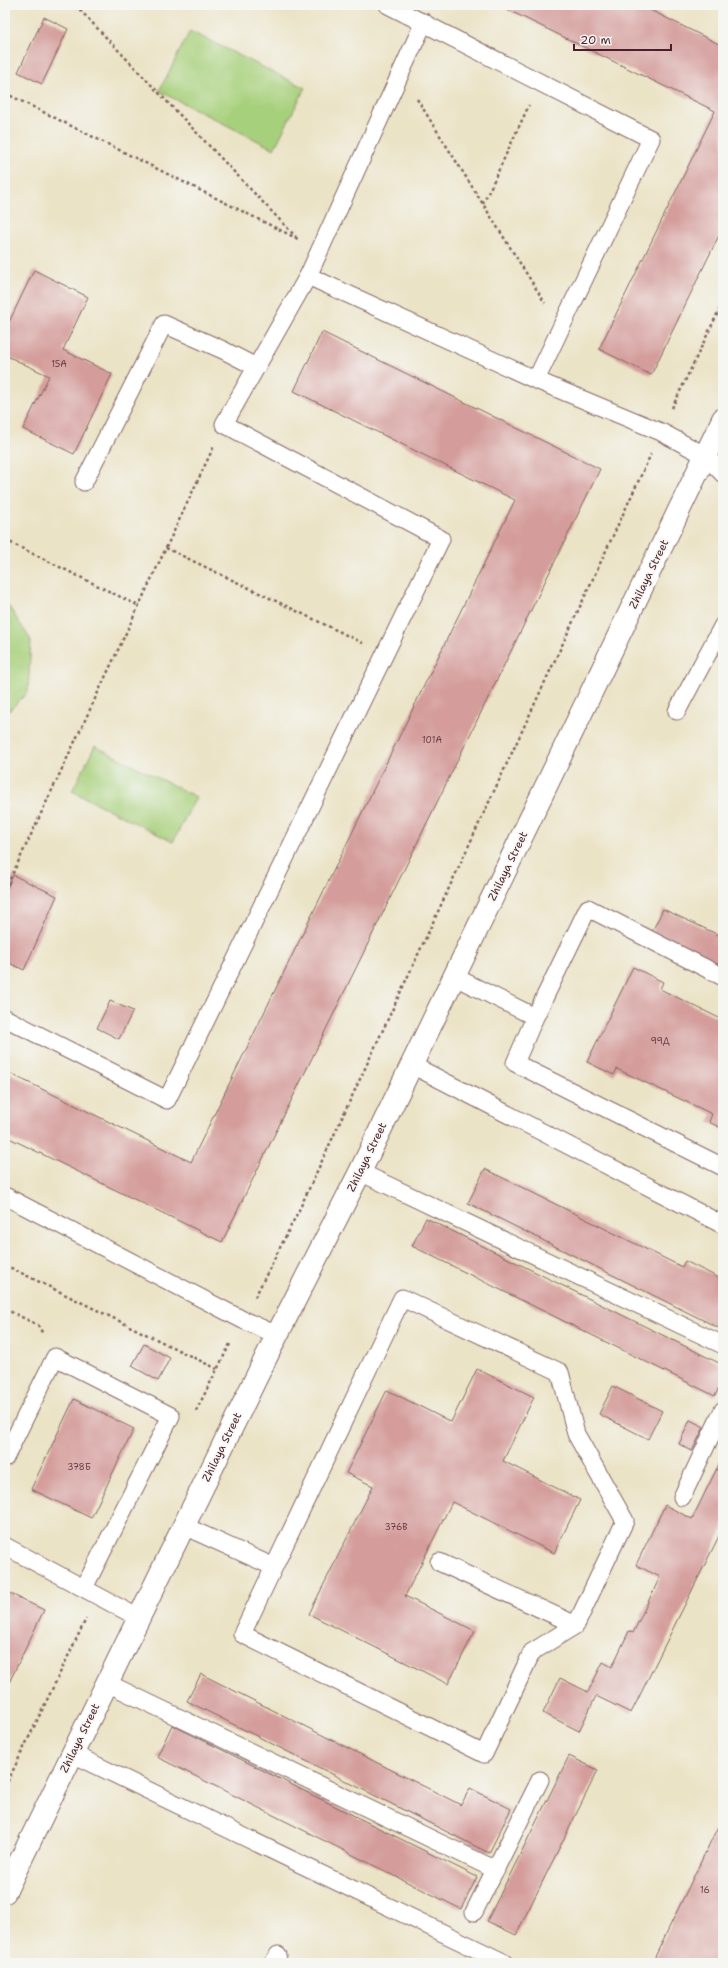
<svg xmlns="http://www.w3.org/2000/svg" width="728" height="1968" font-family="'Shantell Sans',sans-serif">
<rect width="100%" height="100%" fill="#f6f6f2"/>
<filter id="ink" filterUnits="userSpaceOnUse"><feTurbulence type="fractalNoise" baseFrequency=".025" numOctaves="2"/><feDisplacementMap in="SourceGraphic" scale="8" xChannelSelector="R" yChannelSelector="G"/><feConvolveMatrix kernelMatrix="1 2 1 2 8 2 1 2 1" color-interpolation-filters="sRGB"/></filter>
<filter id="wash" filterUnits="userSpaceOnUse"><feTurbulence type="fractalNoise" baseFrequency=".012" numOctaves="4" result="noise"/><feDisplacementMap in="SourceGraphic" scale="16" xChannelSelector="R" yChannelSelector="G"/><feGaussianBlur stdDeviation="0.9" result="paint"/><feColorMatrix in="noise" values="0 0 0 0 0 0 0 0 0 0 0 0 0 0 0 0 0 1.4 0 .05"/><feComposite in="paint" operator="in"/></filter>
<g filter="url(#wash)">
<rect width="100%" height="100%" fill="#ebe3c6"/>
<path fill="#a7d07b" stroke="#787853" d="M190,31l115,57 -31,61 -115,-58z
M5,601l26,39 -3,52 -23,23z
M95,746l101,51 -23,45 -101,-51z"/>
<g id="blocks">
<path fill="#d49d9b" d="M498,5h142l83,41v181l-72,148 -52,-26 116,-238z
M44,17l24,12 -26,55 -24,-12z
M34,270l54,27 -25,53 49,24 -38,80 -51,-25 26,-53 -44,-21v-35l4,2z
M322,332l278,137 -378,773 -217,-106v-65l186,91 324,-662 -221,-109z
M13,875l44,21 -33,74 -19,-9v-68z
M663,909l60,28v31l-72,-34z
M633,967l30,15 -3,7 63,31v109l-14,-7 3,-8 -95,-45 -3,6 -27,-13z
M110,1001l23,10 -14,28 -22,-11z
M485,1169l197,98 3,-6 38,19v50l-255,-127z
M426,1218l297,147v15l-8,16 -303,-150z
M144,1344l26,14 -12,23 -26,-15z
M477,1369l57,28 -31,64 77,39 -26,53 -102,-51 -47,94 70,35 -27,53 -139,-70 64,-128 -27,-13 41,-83 64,32z
M613,1386l49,25 -14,28 -49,-25z
M74,1399l60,30 -43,89 -60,-29z
M690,1420l14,7 -12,24 -13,-7z
M723,1456v72l-92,185 -35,-17 -17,35 -36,-18 17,-35 28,14 15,-30 9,5 17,-36 4,2 27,-56 -24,-12 29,-60 27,14z
M5,1591l39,19 -39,81z
M201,1674l260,131 9,-17 41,21 -22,44 -302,-152z
M172,1725l305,152 -16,32 -304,-152z
M569,1756l29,14 -82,165 -29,-14z
M723,1816v147h-71z"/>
</g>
</g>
<g filter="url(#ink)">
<use href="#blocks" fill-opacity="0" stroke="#826461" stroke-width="1"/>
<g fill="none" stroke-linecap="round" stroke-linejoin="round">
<g stroke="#826461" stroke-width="19">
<path id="lane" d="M388,5l263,134 -115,241
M308,276l228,104 125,52 45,24 17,18
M84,482l80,-158 59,26 33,17
M677,711l46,-86
M455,977l80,40 -20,46 208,104
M535,1017l53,-109 135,69
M5,1018l162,82 274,-561 -217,-115 84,-148 116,-254
M412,1065l311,160
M360,1172l363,173
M5,1196l238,124 34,15
M5,1458l50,-101 116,59 -87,172
M682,1497l41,-87
M184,1526l90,41 128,-269 158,74 16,62 49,87 -49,104 -44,27 -48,102 -242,-120 32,-67
M5,1546l134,72
M439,1562l137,63
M107,1683l389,187
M73,1754l432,209
M474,1912l66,-132
M273,1963l5,-8"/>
</g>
<g stroke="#826461" stroke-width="24">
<path id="street" d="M5,1892l272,-557 83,-163 363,-753"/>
</g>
<path stroke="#826461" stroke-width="2.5" stroke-dasharray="3 3" stroke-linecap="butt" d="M69,5l10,4 217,228
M79,9l26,-4
M5,93l293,146
M417,99l128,204
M483,204l46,-99
M672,408l51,-106
M5,540l134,66
M166,548l197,95
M5,890l209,-444
M5,1265l212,104
M255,1297l45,-89 351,-754
M5,1309l33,16 5,9
M196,1411l35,-69
M5,1787l81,-168"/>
<use href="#lane" stroke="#fff" stroke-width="17"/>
<use href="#street" stroke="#fff" stroke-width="22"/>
</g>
</g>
<g text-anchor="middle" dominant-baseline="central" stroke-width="3.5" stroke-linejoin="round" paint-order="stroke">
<g font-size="9" fill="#6c3e47">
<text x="59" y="364">15А</text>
<text x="432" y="740">101А</text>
<text x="660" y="1041">99Д</text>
<text x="79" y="1467">378Б</text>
<text x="396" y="1527">376В</text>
<text x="705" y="1890">16</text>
</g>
<g font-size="11" fill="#4a1f2b" stroke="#f6f6f2">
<text transform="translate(649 574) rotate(-64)">Zhilaya Street</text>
<text transform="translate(508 866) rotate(-64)">Zhilaya Street</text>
<text transform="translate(367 1157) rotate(-64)">Zhilaya Street</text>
<text transform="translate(222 1447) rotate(-64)">Zhilaya Street</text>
<text transform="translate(80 1738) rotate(-64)">Zhilaya Street</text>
</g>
</g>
<rect width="728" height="1968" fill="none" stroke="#f6f6f2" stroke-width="20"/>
<path d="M574 44v6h97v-6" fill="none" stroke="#4a1f2b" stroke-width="2"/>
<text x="580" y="44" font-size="12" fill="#4a1f2b" stroke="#f6f6f2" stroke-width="3" paint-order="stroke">20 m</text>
</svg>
